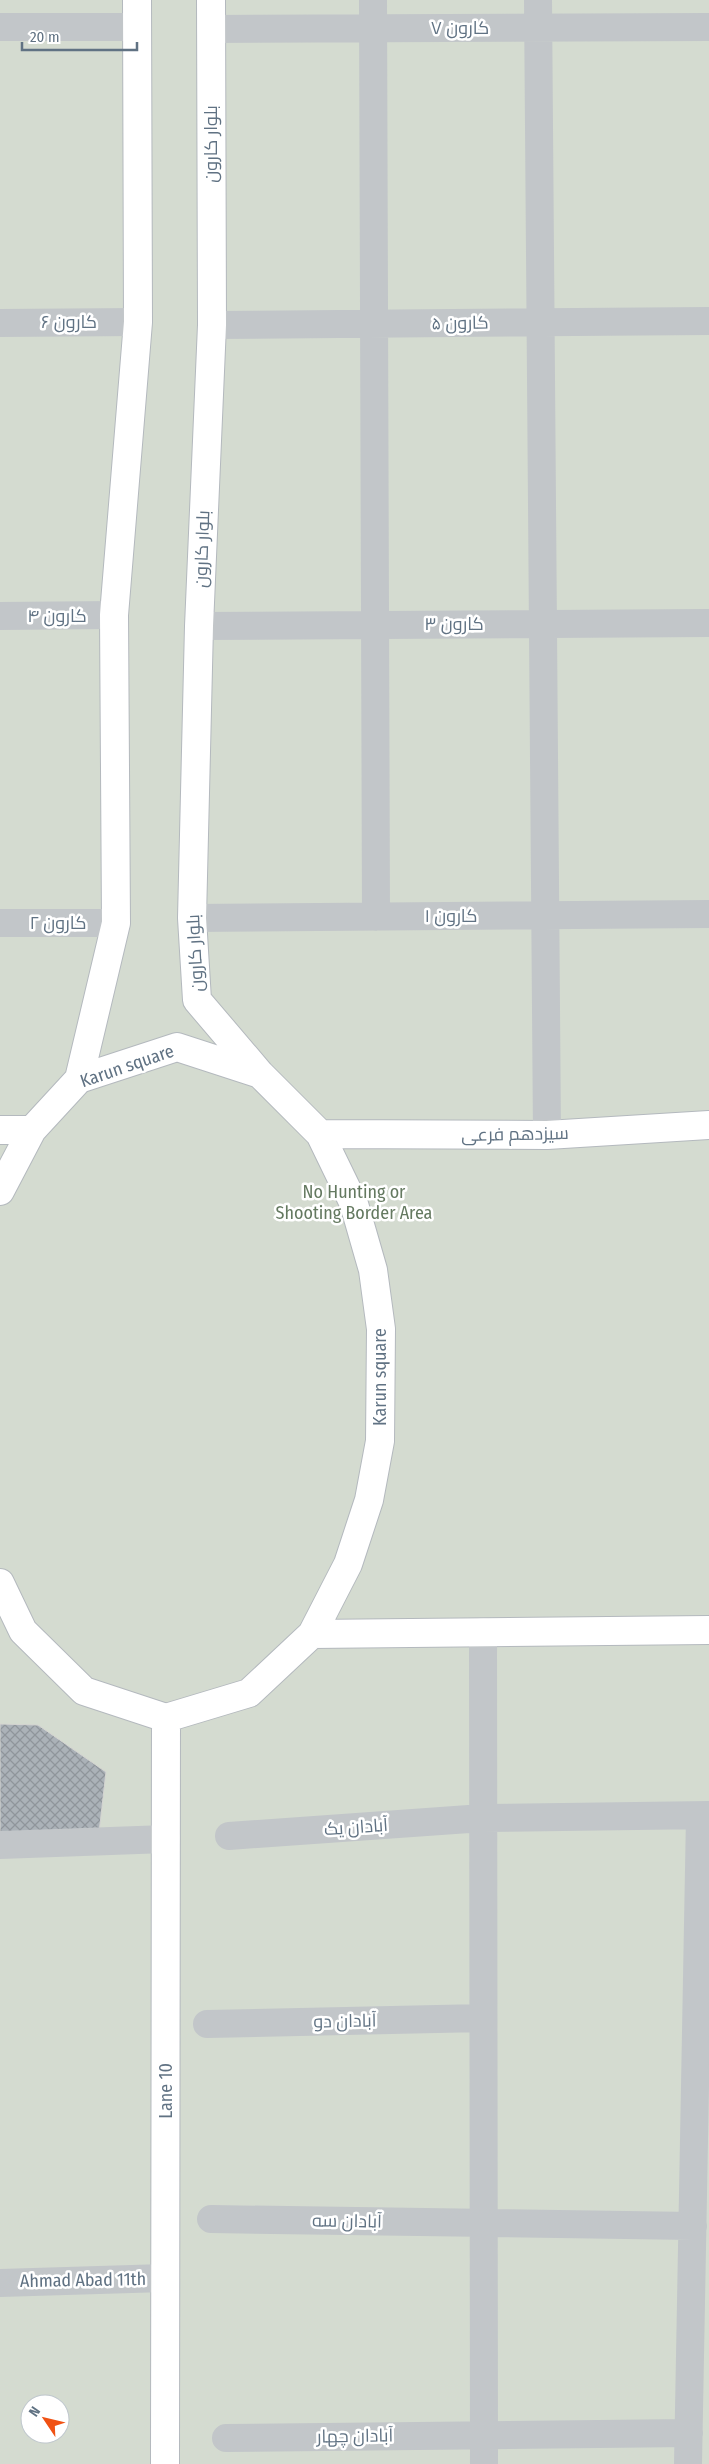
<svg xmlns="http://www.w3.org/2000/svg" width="709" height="2464" font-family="'Fira Sans Condensed',Cairo,sans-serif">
<defs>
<pattern id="building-cross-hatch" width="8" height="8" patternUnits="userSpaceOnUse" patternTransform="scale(1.25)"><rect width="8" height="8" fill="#abb2b8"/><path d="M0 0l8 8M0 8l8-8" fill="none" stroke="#8f959b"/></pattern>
</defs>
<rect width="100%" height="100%" fill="#f4f4ef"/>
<path fill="#d4dbd0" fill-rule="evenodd" d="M0,0h709v2464h-709zM30,2404h30v30h-30z"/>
<path fill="url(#building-cross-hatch)" stroke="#d5d5d2" d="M0,1724l38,1 68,47 -8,70 -98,-2z"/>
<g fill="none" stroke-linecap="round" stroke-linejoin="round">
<g stroke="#b4b9be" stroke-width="30">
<path id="secondary" d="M79,1079l37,-156 -2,-308 24,-293 -1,-322
M0,1130h32
M320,1134l227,1 162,-10
M0,1191l32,-61 47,-51 98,-32 83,27
M0,1583l23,48 61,60 82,27 83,-25 63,-59 36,-70 21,-64 11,-59 1,-112 -8,-59 -19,-66 -34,-70 -60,-60 -63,-74 -5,-82 7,-292 13,-301 -1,-325
M312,1634l397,-4
M165,2464l1,-746"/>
</g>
<path stroke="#c2c6c9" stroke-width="28" d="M373,0l3,917
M538,0l9,1135
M0,27h137
M211,29l498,-2
M0,323l138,-1
M212,325l497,-4
M0,616l114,-1
M199,626l510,-3
M192,918l517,-4
M0,923h116
M483,1632l1,832
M229,1836l254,-18 226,-3
M0,1845l166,-6
M207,2024l276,-6
M211,2219l482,7
M0,2283l165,-5
M226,2438l463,-5
M688,2464l12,-648"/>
<use href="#secondary" stroke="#fff" stroke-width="28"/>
</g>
<g text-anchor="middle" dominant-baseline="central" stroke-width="5" stroke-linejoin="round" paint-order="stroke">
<g font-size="18" fill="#607283" stroke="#fff">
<text x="460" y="28">کارون ۷</text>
<text transform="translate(211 144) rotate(-90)">بلوار کارون</text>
<text x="69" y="322">کارون ۶</text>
<text transform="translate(460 323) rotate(-1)">کارون ۵</text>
<text transform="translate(202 549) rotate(-88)">بلوار کارون</text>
<text x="57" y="616">کارون ۴</text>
<text x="454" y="624">کارون ۳</text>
<text x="451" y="916">کارون ۱</text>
<text x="58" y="923">کارون ۲</text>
<text transform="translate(195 953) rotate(-93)">بلوار کارون</text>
<text transform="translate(127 1066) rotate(-19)">Karun square</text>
<text transform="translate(515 1134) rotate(-1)">سیزدهم فرعی</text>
<text transform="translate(380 1377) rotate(-90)">Karun square</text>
<text transform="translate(356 1827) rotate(-4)">آبادان یک</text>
<text transform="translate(345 2021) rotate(-1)">آبادان دو</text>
<text transform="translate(166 2091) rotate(-90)">Lane 10</text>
<text transform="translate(347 2221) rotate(1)">آبادان سه</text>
<text transform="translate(83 2280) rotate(-1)">Ahmad Abad 11th</text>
<text transform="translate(355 2436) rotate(-1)">آبادان چهار</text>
</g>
<g font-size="18" fill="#647960" stroke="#fff">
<text x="354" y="1192">No Hunting or<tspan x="354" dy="21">Shooting Border Area</tspan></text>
</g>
</g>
<g transform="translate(45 2419) rotate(305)"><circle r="24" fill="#ffffff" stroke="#bfc7cd"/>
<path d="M0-4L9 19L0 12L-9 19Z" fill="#f05113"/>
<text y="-8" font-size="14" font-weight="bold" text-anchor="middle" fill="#607283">N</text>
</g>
<path d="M22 42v8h115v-8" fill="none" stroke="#607283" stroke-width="2.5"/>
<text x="30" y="42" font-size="15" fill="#607283" stroke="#ffffff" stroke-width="4" paint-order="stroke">20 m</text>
</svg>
